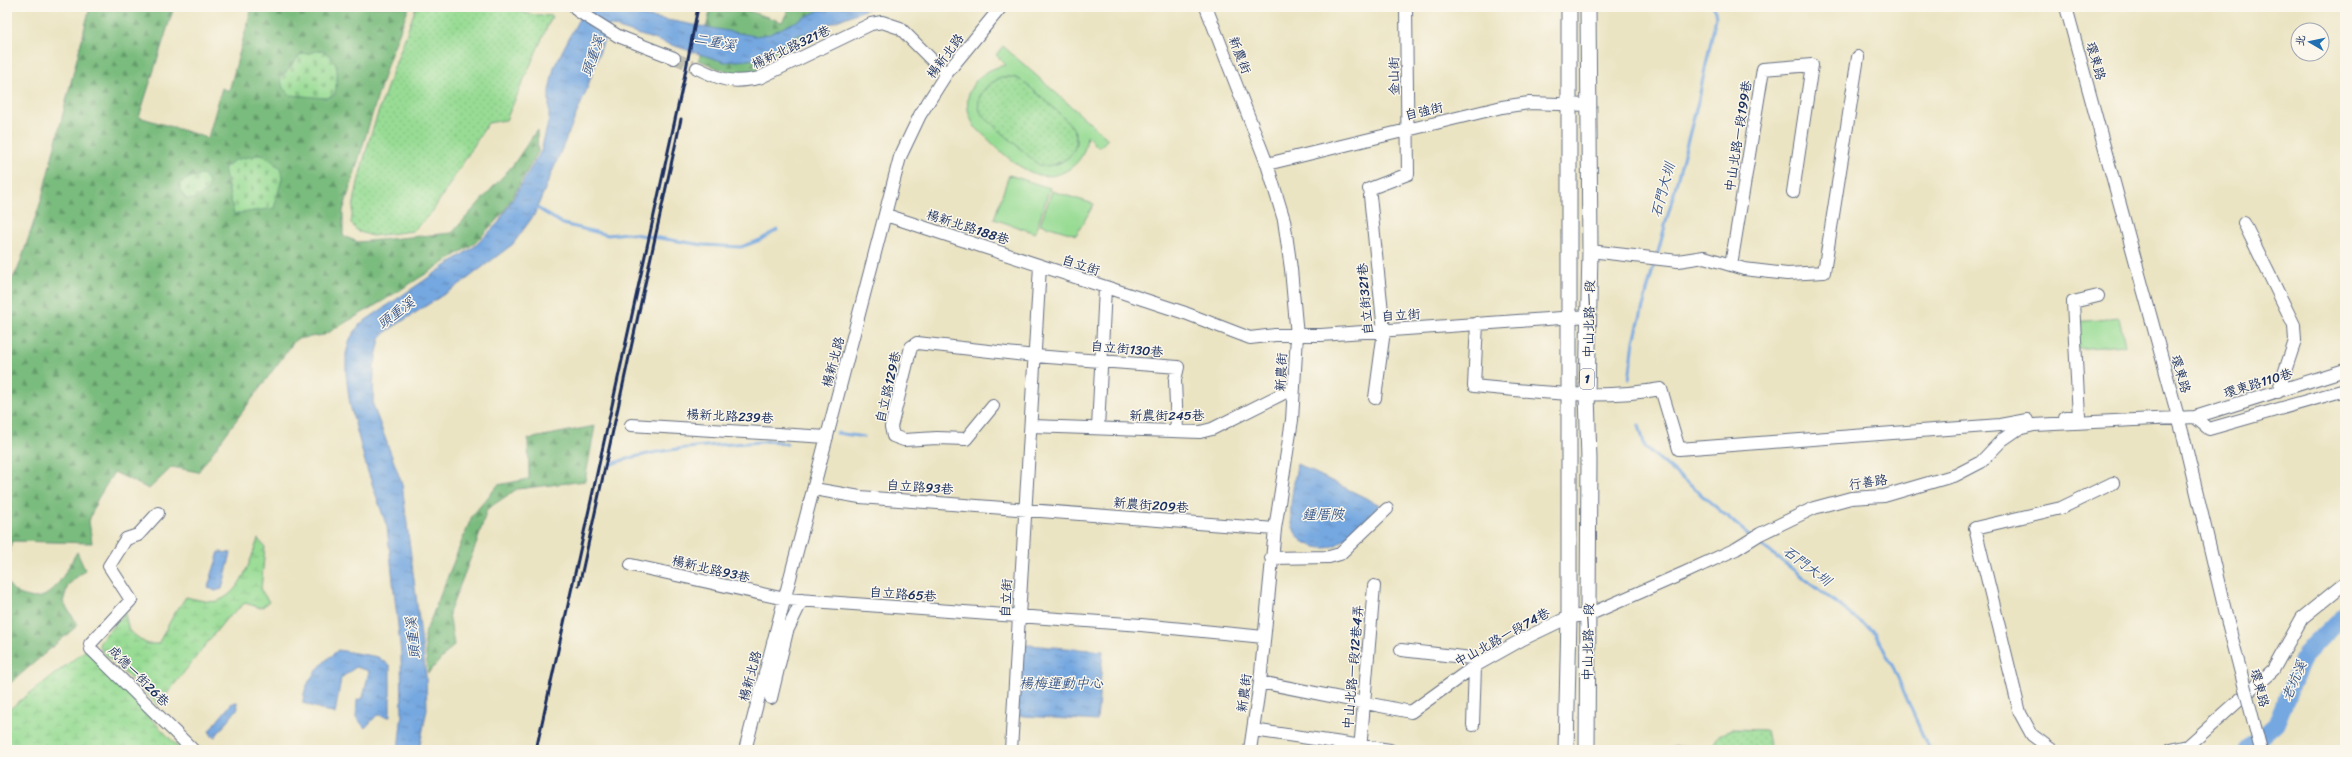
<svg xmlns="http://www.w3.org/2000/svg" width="2352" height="757" font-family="Sriracha,'LXGW WenKai TC',sans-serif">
<defs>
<pattern id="grass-dots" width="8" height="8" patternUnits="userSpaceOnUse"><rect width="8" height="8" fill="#98dc94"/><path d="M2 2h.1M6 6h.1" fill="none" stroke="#82bd82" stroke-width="1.8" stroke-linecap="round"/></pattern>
<pattern id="forest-firs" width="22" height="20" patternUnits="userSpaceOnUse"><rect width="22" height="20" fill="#7abc7e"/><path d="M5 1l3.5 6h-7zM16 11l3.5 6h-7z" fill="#63996a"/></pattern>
<pattern id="wetland-marsh" width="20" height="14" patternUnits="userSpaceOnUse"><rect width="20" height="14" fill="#98dc94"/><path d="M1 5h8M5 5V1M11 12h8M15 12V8" fill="none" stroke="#82bd82"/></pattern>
<pattern id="cemetery-stones" width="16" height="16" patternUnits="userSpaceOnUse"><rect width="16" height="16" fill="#98dc94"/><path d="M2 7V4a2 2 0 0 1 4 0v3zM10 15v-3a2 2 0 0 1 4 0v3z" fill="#82bd82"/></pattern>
<pattern id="water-ripples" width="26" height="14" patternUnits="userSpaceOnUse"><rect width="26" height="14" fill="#75a7e0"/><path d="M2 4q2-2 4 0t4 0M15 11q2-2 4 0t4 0" fill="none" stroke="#5f88b9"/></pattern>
</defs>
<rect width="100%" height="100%" fill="#fbf7ec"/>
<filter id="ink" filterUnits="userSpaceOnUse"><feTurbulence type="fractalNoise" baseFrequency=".025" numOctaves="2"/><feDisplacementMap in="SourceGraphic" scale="8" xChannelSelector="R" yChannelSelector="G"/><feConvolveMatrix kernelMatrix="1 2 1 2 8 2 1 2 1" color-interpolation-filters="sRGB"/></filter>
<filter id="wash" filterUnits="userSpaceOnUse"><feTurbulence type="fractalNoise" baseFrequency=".012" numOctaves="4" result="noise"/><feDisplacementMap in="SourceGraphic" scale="16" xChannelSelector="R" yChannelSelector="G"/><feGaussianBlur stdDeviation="0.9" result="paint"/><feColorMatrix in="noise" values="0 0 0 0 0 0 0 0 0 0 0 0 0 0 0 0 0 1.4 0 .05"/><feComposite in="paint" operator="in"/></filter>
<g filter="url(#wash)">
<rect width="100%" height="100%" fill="#ebe4c3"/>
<path fill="url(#grass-dots)" stroke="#5a8679" d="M416,7h92l21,7 23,2 -46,104 -18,3 -56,89 -19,19 -41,5 -15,-5 -6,-8c9,-74 41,-146 65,-216z
M1005,77c5,0 11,0 15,3 8,4 51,42 54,50 10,22 -15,39 -35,35l-57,-50c-11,-18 6,-34 23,-38z
M1732,729l34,1 4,20h-54l-2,-7 5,-8z
M1687,746l9,4h-27l4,-3z"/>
<path fill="url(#forest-firs)" stroke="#4a766e" d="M90,7h84l-35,110 69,21 14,-50 7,3 23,-84h157l-21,55 -45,149v25l15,6 94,-9 61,-68 24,-35 1,22 -35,61 -28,30 -94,59 -57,33 -28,4 -98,133 -26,-5 -23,22 -35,-17 -17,28 -8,21 3,22 -80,-2 -5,21v-275l11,-18 23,-68z
M711,7h26l45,15 8,-15h37l-16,26 -51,27 5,9c-24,11 -44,1 -66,-9z
M595,426l-10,55 -68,8 -30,20 -10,33 -28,71 5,32 -26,28 -4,-37 48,-120 26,-31 31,-6 -1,-40z
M77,552l8,18 -17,15 -5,17 15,23 -71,61v-104c7,10 10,12 22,15 24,7 38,-29 48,-45z"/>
<path fill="url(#wetland-marsh)" stroke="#5a8679" d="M258,539l7,8 -4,43 8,12 -8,6 -16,-5 -19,16 -68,86 -55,-53 -4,-6 1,-5 25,-28 4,18 18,13h11l15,-28 13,-19c9,2 23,6 31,4 24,-7 33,-40 41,-62z
M86,650l95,100h-174v-39z"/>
<path fill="url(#cemetery-stones)" stroke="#5a8679" d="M322,50c20,13 15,24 13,45l-9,3 -36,-3 -7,-7 -3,-11 7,-6 13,-16z
M262,154l18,13 2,11 -8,30 -40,6 -10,-46 11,-8z
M204,175l5,6 -1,9 -13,9h-9l-6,-9v-7l11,-6z"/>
<path fill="#98dc94" stroke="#5a8679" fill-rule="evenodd" d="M1003,46l105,93 -9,9 -12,-12c-2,16 -5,24 -18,33 -35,24 -70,-21 -94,-42 -18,-29 -2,-56 31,-62l-10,-10zM1005,77c5,0 11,0 15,3 8,4 51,42 54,50 10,22 -15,40 -35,35l-57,-50c-11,-18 6,-34 23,-38z
M1009,175l41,13 -15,45 -41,-14z
M1052,191l42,13 -18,31 -36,-11z
M2119,318l6,27 -48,4 -1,-27z"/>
<path fill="url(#water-ripples)" stroke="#486b9f" d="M585,7h32l22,8 116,21 15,-2 56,-27h46l-38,15 -16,8 -20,5 -41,24 -32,3 -116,-37 -24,69 -51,121 -21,29 -50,38 -76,49 -7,8 -6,28 -1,38 29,79 24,192 1,33 -8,41h-21l4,-36 -1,-61 -14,-126 -20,-58 -17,-64 -4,-31v-20l4,-15 10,-15 115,-78 24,-24 42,-71 8,-32v-28l5,-24z
M1297,464l83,41c-13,13 -26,28 -41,38 -8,6 -18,6 -26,3 -35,-10 -19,-56 -16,-82z
M219,552l12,1 -9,36 -7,2 -7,-4z
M1015,644l88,7 -6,70 -85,-6z
M338,650l40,7 12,9v51l-13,-2 -12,13 -9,-11 1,-17 6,-2 6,-27 -13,-4 -15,11 -6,36 -32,-11c0,-22 19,-40 35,-53z
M237,702l1,6 -23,29 -3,-1 -3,-5 23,-28z"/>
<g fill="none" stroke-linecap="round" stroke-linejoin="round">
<path stroke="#75a7e0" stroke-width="3" d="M534,206l29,18 45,11 19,-2 76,12 38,2 19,-7 17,-10
M1657,256l42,-158 17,-81 -2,-10
M1629,379l5,-38 21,-80
M1639,425l6,22 105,89
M837,433l27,4
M609,465c49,-19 110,-19 162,-24l16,3
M1756,541l119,92 19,36 35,81"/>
<path stroke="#75a7e0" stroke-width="17" d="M2247,750l29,-26 29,-70 40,-40"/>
</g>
</g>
<g filter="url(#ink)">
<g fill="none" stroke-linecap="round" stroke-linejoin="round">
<path stroke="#c1c0af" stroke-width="12" stroke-dasharray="12 6" stroke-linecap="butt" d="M674,58l23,10"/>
<g stroke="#646e81" stroke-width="14">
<path id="minor" d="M575,7l3,4 40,25 56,22
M1206,7l61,157 17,56 7,49 6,67 -5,84 -17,109 -15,153 -10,68
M2066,7l117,428 45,188
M697,68c25,12 34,16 62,10l112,-54 11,-2 18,6 46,46
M1267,164l235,-57 27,-4 60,2
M1369,189l39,-15 -2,-167
M1370,196l14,135 -9,67
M886,215l299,98 65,25 25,-3h46l268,-19
M2244,223l50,102 1,16 -17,51
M1590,251l88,10 26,-4 40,12 43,5 37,-2 34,-215
M1731,265l32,-196 49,-4 -19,127
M1477,323l-3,63c62,6 125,14 187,3l18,60 321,-24 27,-5
M993,406l-27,33 -29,-1 -33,2 -11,-4 -2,-9 20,-80 6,-4 118,13 143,11 -3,13 2,51
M2065,417h14l-6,-115 25,-6
M2195,417l14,12 136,-39
M631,425l196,12
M1031,426l169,6 12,-3 82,-41
M1098,428l7,-140
M814,489l46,8 415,32
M158,513l-20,22 -12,4 -17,27 22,34 -41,44 1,5 102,101
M1271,558l58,-1 11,-3 47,-45
M631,565l154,34 356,26 123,12
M1401,650l71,8 3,8 -2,59
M1260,682l151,30 64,-46 48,-27 46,-22 19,-2 96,-42 52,-24 24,-15 54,-26 37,-10 33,-2 72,-21 25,-13 21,-22 16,-11 16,-4 161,-8 150,-47
M771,698l16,-67 15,-31
M1253,730l137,20
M745,750l155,-593 20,-42 26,-41 55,-67
M1011,750l29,-484
M1360,750l14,-164
M2052,750l-20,-15 -12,-22 -45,-185 86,-20 52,-25
M2171,750l17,-4 85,-76 29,-52 43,-35"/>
</g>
<g stroke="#646e81" stroke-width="17">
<path id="major" d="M1566,750l3,-133v-610
M1587,750l2,-290 -2,-66 3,-143 -2,-244"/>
</g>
<use href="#minor" stroke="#fff" stroke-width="12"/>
<use href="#major" stroke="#fff" stroke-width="15"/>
<path stroke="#1b2f5e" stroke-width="3" d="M579,586l102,-467
M536,750l148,-671 14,-72"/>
<g stroke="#646e81" stroke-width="14" stroke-linecap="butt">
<path id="minor-bridge" d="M2228,623l33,127"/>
</g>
<use href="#minor-bridge" stroke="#fff" stroke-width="12"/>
</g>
</g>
<g text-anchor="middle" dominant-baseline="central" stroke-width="3" stroke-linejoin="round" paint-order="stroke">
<rect fill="#fbf7ec" stroke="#5e6b89" stroke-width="1" x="1580" y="369" width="14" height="20" rx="3"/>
<g font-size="12" font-weight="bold" fill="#1b2f5e">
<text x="1587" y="379">1</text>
</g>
<g font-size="13" fill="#1b2f5e" stroke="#fbf7ec">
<text transform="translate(791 47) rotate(-25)">楊新北路321巷</text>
<text transform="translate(1240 55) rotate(69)">新農街</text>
<text transform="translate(945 56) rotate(-53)">楊新北路</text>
<text transform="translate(2096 61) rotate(74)">環東路</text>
<text transform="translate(1394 76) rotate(-91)">金山街</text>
<text transform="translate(1424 111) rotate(-13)">自強街</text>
<text transform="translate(1738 136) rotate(-81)">中山北路一段199巷</text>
<text transform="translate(968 227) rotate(18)">楊新北路188巷</text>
<text transform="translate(1081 265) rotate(18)">自立街</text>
<text transform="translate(1365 299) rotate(-95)">自立街321巷</text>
<text transform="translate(1401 315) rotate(-4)">自立街</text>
<text transform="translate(1589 319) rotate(-89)">中山北路一段</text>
<text transform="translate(1127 349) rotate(5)">自立街130巷</text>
<text transform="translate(833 362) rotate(-75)">楊新北路</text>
<text transform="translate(1281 372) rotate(-87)">新農街</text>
<text transform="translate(2181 374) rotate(74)">環東路</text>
<text transform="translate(2258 383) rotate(-17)">環東路110巷</text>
<text transform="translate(888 387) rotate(-77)">自立路129巷</text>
<text x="1167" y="415">新農街245巷</text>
<text transform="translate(730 416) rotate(3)">楊新北路239巷</text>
<text transform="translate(1868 482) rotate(-8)">行善路</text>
<text transform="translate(920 487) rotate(4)">自立路93巷</text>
<text transform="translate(1151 505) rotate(4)">新農街209巷</text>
<text transform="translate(711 569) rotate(13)">楊新北路93巷</text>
<text transform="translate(903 594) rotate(4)">自立路65巷</text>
<text transform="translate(1006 598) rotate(-87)">自立街</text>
<text transform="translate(1502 637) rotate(-29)">中山北路一段74巷</text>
<text transform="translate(1588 642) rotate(-89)">中山北路一段</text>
<text transform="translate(1353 667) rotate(-85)">中山北路一段12巷4弄</text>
<text transform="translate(139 676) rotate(45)">成德一街26巷</text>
<text transform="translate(750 676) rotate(-75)">楊新北路</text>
<text transform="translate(2260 688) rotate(75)">環東路</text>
<text transform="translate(1244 693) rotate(-83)">新農街</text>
</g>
<g font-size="14" font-style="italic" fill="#3a598c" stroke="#fbf7ec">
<text transform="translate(715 42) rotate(11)">二重溪</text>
<text transform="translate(593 56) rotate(-70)">頭重溪</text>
<text transform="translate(1663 190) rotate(-75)">石門大圳</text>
<text transform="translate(396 313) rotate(-36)">頭重溪</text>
<text x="1323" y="514">鍾厝陂</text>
<text transform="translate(1807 566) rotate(37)">石門大圳</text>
<text transform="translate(413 638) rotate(-96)">頭重溪</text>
<text transform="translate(2294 681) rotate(-67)">老坑溪</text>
<text x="1061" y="683">楊梅運動中心</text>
</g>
</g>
<rect width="2352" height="757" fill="none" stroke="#fbf7ec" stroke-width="24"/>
<g transform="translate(2310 42) rotate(279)"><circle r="19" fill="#fbf7ec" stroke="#a1a7b3"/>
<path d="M0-3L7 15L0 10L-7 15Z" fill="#1f6fb2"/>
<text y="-6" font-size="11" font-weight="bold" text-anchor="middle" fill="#1b2f5e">北</text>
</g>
</svg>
